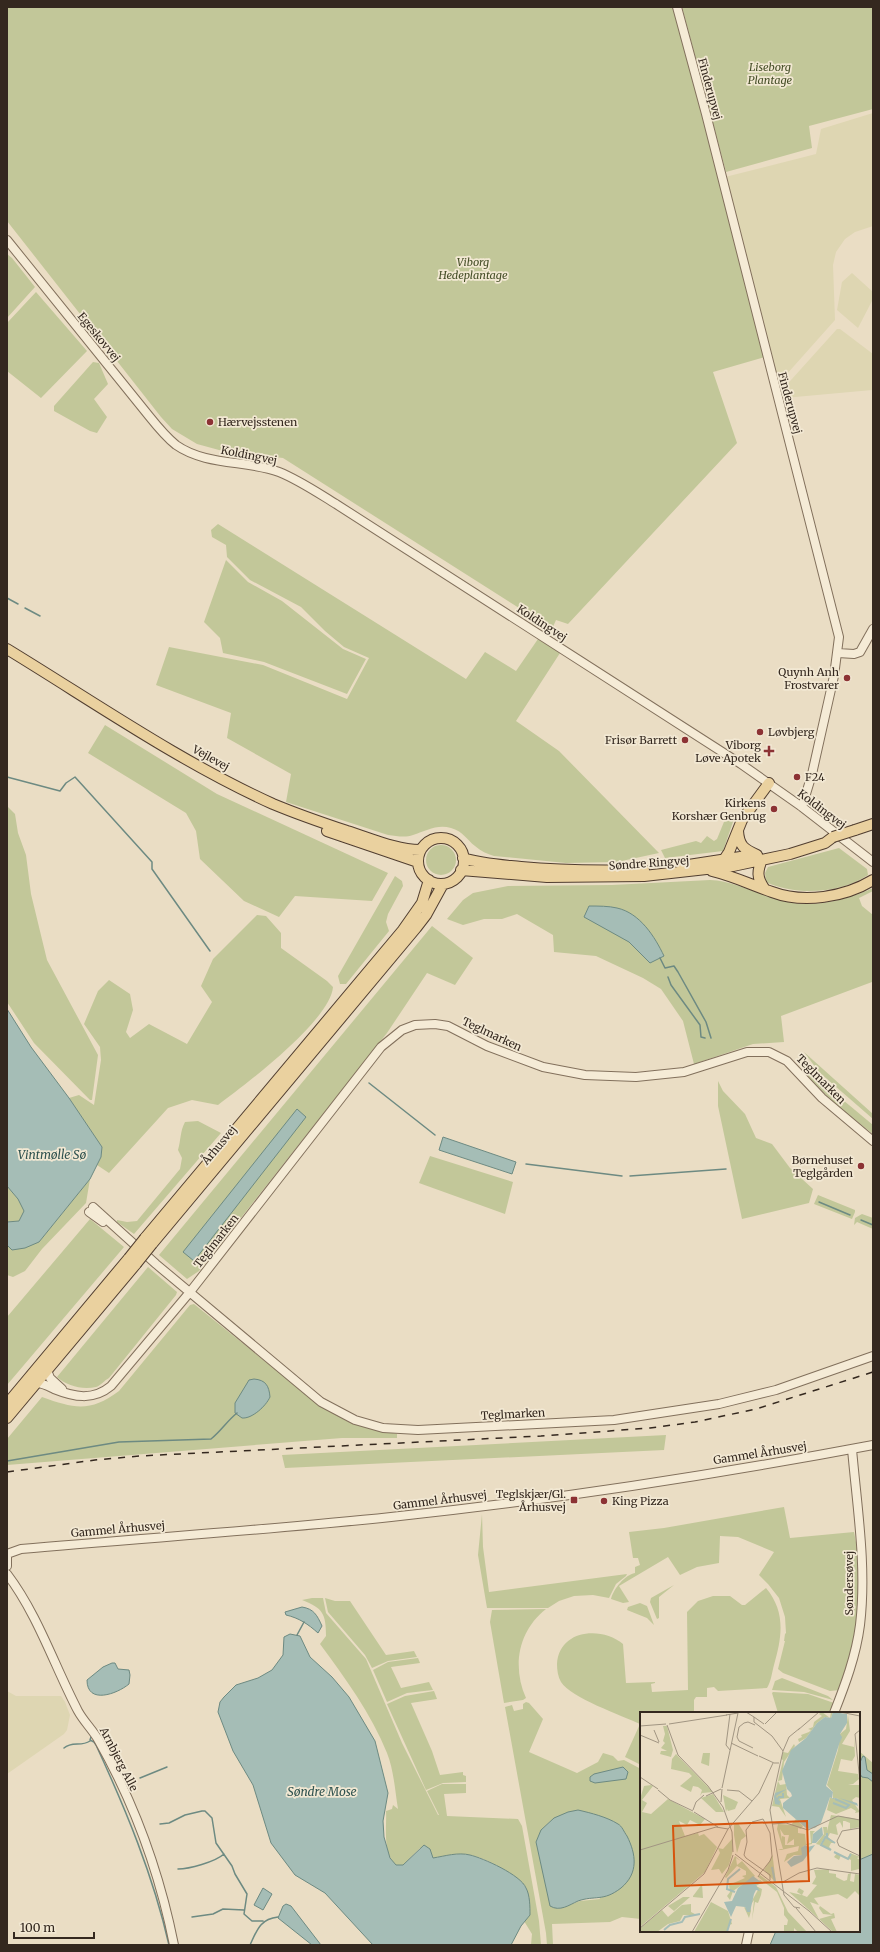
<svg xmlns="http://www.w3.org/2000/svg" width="880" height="1952" font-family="Merriweather,serif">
<rect width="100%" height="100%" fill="#eaddc4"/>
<path fill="#ded6b2" d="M873,113v113l-18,6 -10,7 -9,13 -3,13 2,55 -49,55 -5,2 -4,-2 -52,-198 91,-23 5,-25z
M852,273l21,19v7l-15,29 -21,-18 5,-28z
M837,329h3l33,25 -1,36 -88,8 -2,-8z
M7,1691l9,5h45l4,6 5,13 -3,15 -3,4 -57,40z"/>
<path fill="#c2c799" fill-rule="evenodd" d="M7,7h666l46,168 46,182 -52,15 24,71 -169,181 -12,-4 -4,9 -269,-171 -64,-8 -22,-6 -25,-15 -11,-12 -154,-196z
M682,7h191v102l-64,17 3,22 -86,24z
M7,254l5,4 23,29 -28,31z
M36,292l51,59 -46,47 -34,-27v-48z
M93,362l6,1 9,21 -14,15 13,18 -10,16 -7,-2 -36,-20v-5z
M218,524l248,155 19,-27 31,19 22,-32 22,14 -44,68 43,30 100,102 -42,9 -51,1 -72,-7c-7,-2 -13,-5 -19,-10 -8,-6 -12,-15 -24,-18 -14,-4 -25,3 -38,7 -8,3 -16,1 -25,0l-102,-33 5,-28 -64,-36 4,-25 -75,-28 13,-38 94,18 84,34 22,-41 -25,-11 -19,-16 -24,-24 -51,-27 -23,-23 -1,-12 -14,-8 -1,-7z
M226,560l22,22 34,19 61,48 23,10 -19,35 -83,-32 -41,-9 -3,-15 -16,-16z
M105,725l112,69 171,79 -16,28 -77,-5 -16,21 -35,-16 -44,-42 -4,-28 -10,-18 -98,-60z
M7,806l8,8 3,19 8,22 5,39 16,66 51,95 -6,45h-2l-56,-57 -27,-41z
M728,812l7,4 -12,35 -58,7 -4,-8 35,-9 5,2 6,-7 7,5 3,-2z
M426 860a15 15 0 1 1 30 0a15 15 0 1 1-30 0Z
M839,848l28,21 1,6c-28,19 -72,21 -102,7l-1,-9 3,-6z
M395,876l7,5 1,5 -15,28 -2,8 3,9 -43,53h-6l-2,-8z
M710,880c26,1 48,15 73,21 29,8 64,-1 90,-13v3l-14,7 3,8 11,9 -1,67 -91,34 3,26 -31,2 -59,20 -11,-43 -22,-32 -18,-11 -47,-22 -42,-4 -1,-17 -36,-21 -15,5h-18l-21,6 -16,-6 16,-19 10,-7 35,-7 104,-1z
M257,915l9,1 15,17v15l46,33 6,6c-3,34 -87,97 -115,118l-26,-5 -24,8 -59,65 -12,-8 4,-8 1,-10 -33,-49 10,-3 15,10 7,-45 -1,-13 -16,-23 14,-33 11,-11 21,14 3,16 -7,22 4,6 19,-14 38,20 25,-42 -11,-16 12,-27z
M432,926l41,32 -18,27 -28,-12 -40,60 -188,238 -12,8 -28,-24z
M804,1052l69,62v5l-54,-47z
M812,1071l31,29 30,25v9l-36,-28 -27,-27 -3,-5z
M718,1081l5,10 22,23 11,24 16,6 18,24 23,21 -4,14 -67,16 -24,-113z
M198,1121l23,12 -87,101 -17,-12v-2l10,2 10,-1 43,-52 2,-11 -4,-8c3,-10 2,-19 7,-28z
M430,1156l83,26 -8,32 -86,-31z
M90,1179l-4,24 -44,46 -17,22 -12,6 -6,-2v-30l5,5 27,-8z
M7,1186l11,13 7,12 -6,10 -12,1z
M818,1195l37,15v2l-3,7 -38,-15z
M862,1214l11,4v11l-16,-7 -3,3 1,-7z
M90,1219l34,28 -117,138v-68z
M148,1267l29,25 -1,3 -67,83c-4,2 -9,8 -13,9 -14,3 -29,-1 -39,-10z
M194,1304l124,100 34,20 45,10v4h-55l-335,27v-26l35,-42c33,12 49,15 77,-6l71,-86z
M666,1435l-2,15 -379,18 -3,-13z
M784,1507l6,31 64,-6 5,26 1,20 -4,56 -16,56 -10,1 -47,-18 -5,-4 7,-28h-1l1,-7 1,-1 -1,-16 -6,-19 -11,-14 -9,-9 15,-23 -36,-15 -18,-1 -1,27 -22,4 -17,8 -12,-18 -49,29 10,16 -6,1 -12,-4c3,-11 14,-24 24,-26v-6l5,-2 -2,-7h-5l-4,-26 35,-4z
M482,1514l1,33 6,45 138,-18 -1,2 -10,8 -7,14 -16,-3 -19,1 -15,5 -11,7h-61l-9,-53z
M674,1585l-15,12v21l-2,1 -7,-17 1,-4z
M766,1588c20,24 16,49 8,77 -2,7 -3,17 -7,23l-49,3 -4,-4 -7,1v9h-11l-2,3v13h-53v52l-16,-8 15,-33c-19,-9 -69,-26 -79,-42 -3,-5 -4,-12 -4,-18 2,-35 45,-38 66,-20l3,39 29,-1v1l-4,1 1,8 36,-2 -1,-78 11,-11 15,-5h17l12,9h3z
M312,1598h11l3,15 40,46 36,84 36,72h1l-12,-24 15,-7h24v9l-22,1 3,22 71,3 4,7 17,95 2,24h-10l1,-11 -8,-13 6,-6 -4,-28c-12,-13 -39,-29 -56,-32 -13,-2 -25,1 -37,3l-3,-5 -10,-5 -17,17h-7c-14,-12 -9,-38 -10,-54l6,-2 1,-4 5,4c-3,-18 -4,-38 -11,-56 -16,-40 -42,-75 -67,-109l6,-8c0,-22 -3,-28 -24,-36z
M325,1598l10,3h15l36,54 28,-4 3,6 -29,4 -16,7 -7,-13 -37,-43z
M640,1603l7,3 7,19 -7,-7 -20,-8 1,-3z
M546,1609c-28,22 -34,58 -20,89l-3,2 -19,3 -14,-81 2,-12z
M418,1658l2,5 -29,4 10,21 28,-6 4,8 -26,3 -20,9 -14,-32 15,-8z
M782,1678l46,18 5,4 -29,-8 -32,-2 3,-9z
M434,1691l3,8 -26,4 21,48 8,24 23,-3v3l3,1v6l-23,1 -17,7 -39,-86 18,-8z
M773,1692l35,2 26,9 -3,10h-53l-6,-20z
M526,1702l3,1 14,16 -14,33 48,21 21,-11 5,-9 10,3 5,5 6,-1 17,9v150l-19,-2 -12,5 -58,2 1,21h-6l-1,-12 -41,-226 7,-2 2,6 9,-2v-5zM554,1818l46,81 -20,2 -22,8 -17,-79z
M859,1751l14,12v91l-14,6z"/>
<path fill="#a5bdb6" stroke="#6d8a82" d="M589,906c9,0 20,0 28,2 23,5 38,29 47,48l-14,7 -21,-21 -45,-25z
M7,1009l24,38 38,51 33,49 -1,10 -11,22 -51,63 -14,6 -13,2 -5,-5v-23l12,-1 5,-10 -6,-12 -11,-13z
M297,1109l9,8 -112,144 -11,-9z
M443,1137l73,25 -4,12 -73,-24z
M254,1379c12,1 15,7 16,18 -4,9 -18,22 -28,21l-7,-5v-10l14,-23z
M302,1607c12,2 15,8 20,19l-4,7c-10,-9 -19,-15 -32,-18l-1,-3z
M290,1634l10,2 10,21 22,20 17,20 26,44 13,52 -5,28 1,16 6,21 6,7h7l21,-20 6,4 3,9c12,-2 25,-6 37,-3 13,3 51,20 56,33 4,7 4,19 4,27l-9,11 -10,19h-138l-48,-52 -30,-18 -24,-32 -18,-58 -20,-34 -15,-39 2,-10 4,-5 12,-12 22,-7 14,-8 11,-15 1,-18z
M112,1663h3l3,6 11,1 1,5 -1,9c-12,10 -42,21 -42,-4l16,-13z
M863,1756l2,1 2,13 6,4v8l-5,-4 -6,-1c-5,-6 -3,-14 1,-21z
M623,1767l5,5 -2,7 -31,4 -5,-2v-4l4,-3z
M578,1810c13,3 29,7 40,14 4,2 6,8 9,12 9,18 12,37 -6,52 -18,14 -26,7 -43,13 -9,4 -18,11 -28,5l-14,-64 5,-12 13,-12 14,-6z
M873,1854v91h-103l6,-14h83v-71z
M263,1888l9,6 -9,16 -9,-5z
M286,1904l5,2 30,39h-9l-34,-27 5,-12z"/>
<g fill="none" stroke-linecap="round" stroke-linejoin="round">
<path stroke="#6d8a82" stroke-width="1.5" d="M7,598l11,6
M25,608l15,8
M7,777l53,14 6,-8 9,-6 77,85v7l58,82
M660,958l5,10 9,-2 4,6 28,50 5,16
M668,977l3,8 29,40 1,12 4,1
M369,1083l66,52
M526,1164l96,12
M630,1176l96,-7
M819,1202l31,13
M861,1220l12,5
M7,1461l112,-19 92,-3c10,-8 16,-18 26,-26
M297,1635l7,-13
M91,1737l-1,3 4,2 2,3c30,65 57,130 73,200
M64,1748c8,-7 17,-1 26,-7
M140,1778l27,-11
M160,1824l9,-1 16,-8 17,-4h3l7,7 4,25 16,23 3,8 12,20 -3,20 8,7h11
M178,1869c11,0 37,-7 46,-15
M192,1917l21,-3 10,-5 21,1
M250,1945c7,-15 10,-26 28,-28"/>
<g stroke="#82705c" stroke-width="10">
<path id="tertiary" d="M677,7l29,107 133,523 -5,39 -22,98 -10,33
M7,240l142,176c8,10 17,21 27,29 30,21 71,15 103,27 20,8 39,21 57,32l405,260 61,43 71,55
M838,653l16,1 6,-2 13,-23
M93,1207l63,57 165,138 34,18 28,8 35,2 196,-10 105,-16 57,-14 97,-34
M89,1212l14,10
M47,1370l3,8 12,11
M36,1383c7,0 12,3 18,6 20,8 39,12 57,-3l79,-94 191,-245 21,-17 13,-5 20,-1 13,2 39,20 56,21 42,8 51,2 48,-5 63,-20h22l18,9 35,37 51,43
M7,1554l14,-5c123,-11 247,-19 370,-32 161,-17 323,-42 482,-72
M7,1556v10
M7,1574c31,41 47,91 71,137 6,11 15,19 21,30 35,62 61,134 75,204
M834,1713c11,-28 22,-57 26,-88 7,-58 -3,-118 -8,-176
M746,1945l3,-14"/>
</g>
<g stroke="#513e30" stroke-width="12">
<path id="primary" d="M7,649c87,53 173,113 266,155 24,10 50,19 74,27 23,7 49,19 73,19
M855,830l18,-6
M327,831l91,31
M738,831c1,15 6,18 19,24
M418 861a23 23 0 1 1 46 0a23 23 0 1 1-46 0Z
M463,858c19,6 39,7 58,9 41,4 82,4 123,3
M762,860c-5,11 -5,18 2,28
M723,861l6,-9 13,-32 27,-37
M682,866l65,-10
M461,870l86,7 97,-1 89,-10 57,-12 35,-11 8,-6
M712,871c21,5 40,14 60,21 32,12 73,5 101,-12
M145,1238l258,-308 19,-27 7,-23
M152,1244l264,-316 10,-13 17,-31
M7,1404l122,-146
M7,1418l129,-154"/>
</g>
<use href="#tertiary" stroke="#f5ebd6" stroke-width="8"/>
<use href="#primary" stroke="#ead19f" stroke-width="10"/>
<path stroke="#34281f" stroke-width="1.5" stroke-dasharray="7 7" stroke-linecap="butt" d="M7,1472l88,-12 44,-4 402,-20 109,-8 45,-6 61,-13 117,-37"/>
<g stroke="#513e30" stroke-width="12" stroke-linecap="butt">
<path id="primary-bridge" d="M833,837l22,-7
M129,1258l16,-20
M136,1264l16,-20"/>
</g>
<use href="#primary-bridge" stroke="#ead19f" stroke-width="10"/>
</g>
<g fill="#8c3234" stroke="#f2e8d3" stroke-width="1.5">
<circle cx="210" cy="422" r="4"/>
<circle cx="847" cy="678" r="4"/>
<circle cx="760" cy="732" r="4"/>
<circle cx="685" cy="740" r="4"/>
<path d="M767 745h4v4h4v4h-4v4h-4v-4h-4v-4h4z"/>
<circle cx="797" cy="777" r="4"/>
<circle cx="774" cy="809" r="4"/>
<circle cx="861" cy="1166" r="4"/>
<rect x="570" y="1496" width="8" height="8" rx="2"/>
<circle cx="604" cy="1501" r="4"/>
</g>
<g text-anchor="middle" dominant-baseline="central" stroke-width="3.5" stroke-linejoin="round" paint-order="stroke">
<g font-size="11" font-style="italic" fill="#454e27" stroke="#f2e8d3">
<text x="770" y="67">Liseborg<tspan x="770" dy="13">Plantage</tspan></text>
<text x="473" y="262">Viborg<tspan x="473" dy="13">Hedeplantage</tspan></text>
</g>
<g font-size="11" fill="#34281f" stroke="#f2e8d3">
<text transform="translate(710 89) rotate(75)">Finderupvej</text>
<text transform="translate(99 337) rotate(51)">Egeskovvej</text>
<text transform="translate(790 403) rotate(75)">Finderupvej</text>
<text transform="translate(249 455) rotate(11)">Koldingvej</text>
<text transform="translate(542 623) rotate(33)">Koldingvej</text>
<text transform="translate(211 758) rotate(29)">Vejlevej</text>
<text transform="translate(822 809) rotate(37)">Koldingvej</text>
<text transform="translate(649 863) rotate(-4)">Søndre Ringvej</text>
<text transform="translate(492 1034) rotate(25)">Teglmarken</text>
<text transform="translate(821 1079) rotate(45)">Teglmarken</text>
<text transform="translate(219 1145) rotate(-50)">Århusvej</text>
<text transform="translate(216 1241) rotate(-52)">Teglmarken</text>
<text transform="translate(513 1414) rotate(-3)">Teglmarken</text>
<text transform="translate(760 1453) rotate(-9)">Gammel Århusvej</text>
<text transform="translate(440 1500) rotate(-7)">Gammel Århusvej</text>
<text transform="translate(118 1529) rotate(-5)">Gammel Århusvej</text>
<text transform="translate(849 1583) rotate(-90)">Søndersøvej</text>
<text transform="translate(119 1759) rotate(63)">Arnbjerg Alle</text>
</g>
<g font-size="11" fill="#34281f" stroke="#f2e8d3" text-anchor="end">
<text x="218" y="422" text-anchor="start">Hærvejsstenen</text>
<text x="839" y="672">Quynh Anh<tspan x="839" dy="13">Frostvarer</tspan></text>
<text x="768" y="732" text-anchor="start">Løvbjerg</text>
<text x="677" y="740">Frisør Barrett</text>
<text x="761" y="745">Viborg<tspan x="761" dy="13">Løve Apotek</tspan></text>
<text x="805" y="777" text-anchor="start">F24</text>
<text x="766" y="803">Kirkens<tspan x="766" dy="13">Korshær Genbrug</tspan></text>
<text x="853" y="1160">Børnehuset<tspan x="853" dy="13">Teglgården</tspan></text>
<text x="566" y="1494">Teglskjær/Gl.<tspan x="566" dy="13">Århusvej</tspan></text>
<text x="612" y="1501" text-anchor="start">King Pizza</text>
</g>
<g font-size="12" font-style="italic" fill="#2f524f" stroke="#f2e8d3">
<text x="52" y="1154">Vintmølle Sø</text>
<text x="322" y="1791">Søndre Mose</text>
</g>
</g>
<g transform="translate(640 1712)">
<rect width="220" height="220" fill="#eaddc4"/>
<path d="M182,0l8,6 1,-6h2l-2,6 -6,-1 -8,6 -11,15 -7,4 -1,-3 4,-2 -1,-2 8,-3 2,-2 -3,-1 5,-2 1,-5 8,-6 -3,-2zM208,3l2,16 -8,13 12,3v-10l1,19 -3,5 -11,-2 -3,12 20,3 1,5 -6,5 -5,1h12v17v-4l-4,-1 -4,3 8,12 -5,1 1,-2 -5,-3 -15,6 -9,-4 3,-13 3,2 6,-1h-6v-6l-6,-7 11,-35 2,-16 6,-5zM23,14h4l6,24 -2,7 -11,-3 1,-3h6l-6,-3 4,-5 -2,-2 2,-7zM154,32l1,2 -11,16 -2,18 -4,1 2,4 6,-1 1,11 3,3 -10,1 6,18 -7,-10 -7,-1 11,-46 -2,-1 2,-7 5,1zM63,41h7l-1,13 -8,-3zM36,42l37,38 -11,1 -2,3 2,-6 -4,-3 -5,-1 -2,6 -11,-6 12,-10 -3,-3 -18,-4 1,-10zM11,73l2,1 -11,14 5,3 -5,9 9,2 17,-15 37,20 -5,6 -10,-5 -3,5 -8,-4 6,15 13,-3 1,3 5,-2 13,13 -12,25 -65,55v-128l4,-13zM73,82l11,18h-8l-15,-14zM83,83l15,7 -3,7 -7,2 -1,-2 -1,3zM191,103l21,3 -1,3 1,-3 8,2v7l-10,2v-6l-5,-2h-2v7l-3,-6 -4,3 2,10 -8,-2 -2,4 7,6h-4l-2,4 3,3 -10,-5 5,-12 -7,12 -4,-1 8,-10 -1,-7h4v4zM156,107l7,7 -2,3 -3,-1v5l7,1 1,10 5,-1 -1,-12h5l-2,2 -1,11 -9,2 -1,9h-8l-10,7 3,-8 11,-3 1,-5 -18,4 -3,-1h5l-6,-20 1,-5 13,1zM140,117l4,6h5l-2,9 7,-5v6h-9v-8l-3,-1v4zM98,111l8,13 -5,4 -4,13 -3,-18v-10zM92,123l1,15 -4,15 -7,9 -3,-5 -8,1 9,-17 -2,-5 5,1 9,-10zM193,139l15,7 2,-5 10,4 -3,1 3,2v14l-1,-5 -8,2v-11l-10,-5 -2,5 -5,-3 3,-4zM133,143v4l3,24 -12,-13zM95,144l6,5 -5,-3 1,7 5,-4 13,15 -22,15 -3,9 -3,-4 3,-4 -1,-7 16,-7 -3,-2 4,-1v-4l-9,-5 -11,12 -1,-1zM189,157v4l7,1v3l8,4 3,-1 1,-6 3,-1 -1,8 4,1 1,-8 5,1v21l-5,-5 -8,8 -9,-5 -24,4 5,7 -9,-3 9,17 -30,-27 13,3 -5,-3 2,-4 5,3 -2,4 5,2 10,-12 -5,-1 4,-7 -2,-7zM120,163l16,12 12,25 19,20h-9l-4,-4v4h-10v-7h3l1,-5 -4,-5v-7l11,14 -11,-14 -7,-16 -19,-15zM116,165l7,5 -7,4 6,3 -1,6 -3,8 -3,-1 -3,18 2,-20 -4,6 1,5 -2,7 -5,-11 6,3 -1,-4 9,-16 -3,-4 1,-3 4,-3zM62,172l1,14 -10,-1v-1zM43,185h7l-16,14 -6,-5zM71,190l17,9 4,13 -3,1 -2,7h-33zM51,192v8l6,3h-14l-3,6 -12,3 -11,8h-17v-4l22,-18 6,7 14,-12zM180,194l11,8 3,-1 1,5 -4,1 6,13h-4l-14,-13 14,-4 -10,-1 -4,-6z" fill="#c2c799" fill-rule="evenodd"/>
<path d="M193,0l14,2v9l-7,11 2,3 -2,7 1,-6 -15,48 7,6 -1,6h7l18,5 1,3 -19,-8 -6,1 -3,-2 -9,26 -6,5 -8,1 -24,-21v-5l9,-7 -1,-3 -4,-4 -11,7 4,9 -5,-1 -1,-7 1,-4 12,-4 -5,-18 9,-21 15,-12 11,-15 8,-6 6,1zM182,115l1,8 -7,8h-4l1,-9zM165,133l3,2 7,-2 -12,16 -12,6 -4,-5 7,-6 8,-1 -1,-7zM113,164l8,6 -5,3 4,6 -4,-1 -2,4 -4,18h-3l-2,-5 -9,-1 -5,11 -7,-15 8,-1 6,-13z" fill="#a5bdb6"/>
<path fill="none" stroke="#a5bdb6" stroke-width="2" d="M138,89l2,2 -3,-3 2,-3h4v-4M193,91l13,5 3,-3 -14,-6M187,121v5l8,5M186,124l-5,9 10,5M194,140l14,7 3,-5M132,155l3,15M95,180l-8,-3 1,-10 12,-10M24,218l6,-5 12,-3 3,-5 15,-3M87,220l4,-13"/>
<path fill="none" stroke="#a19582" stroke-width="1" d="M106,0l8,5v5l18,14 11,15 6,-14 11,-9M200,0l20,4M114,5l10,7M29,12l58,-9M125,12l12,-12M27,13l11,30 30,31 15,21 9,25 1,20M0,14l26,-2M14,18l5,12M158,18l21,-18M220,18l-5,4 5,48M0,23l19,8M91,31l27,13M113,36l-14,-7 -2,-4 2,-10 5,-4 4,-1 7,3M90,38l-4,-5 4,-31M119,44l15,7h5M0,65l18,12M82,76l16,-75 -12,2M18,78l12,10 23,11M87,78l12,1 13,10M66,84l15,-7M81,90l1,-13M53,98l3,-8 8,-7M54,100l24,15M132,112l14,-1 22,7 30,-14 22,4M220,116l-18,3 -5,10 2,5 21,10M0,138l76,-23 12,2M95,142l74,57 23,21M118,165l3,-5 2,-2 3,-4 4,-5 2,-5 -2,-23 -7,-14 -11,3 -6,8 1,12 -3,13 2,3 17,12 7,5v5M142,170l-12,-72 13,-59M143,170l16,-9 18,-5 43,6M142,171l2,12 10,12 6,1M156,196l20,24M0,216l64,-54 24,-45 31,-36 14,-30M52,220l36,-62 5,-15"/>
<path fill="#d6540e" fill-opacity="0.15" stroke="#d6540e" stroke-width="2" d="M167,109l2,60 -134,5 -2,-60z"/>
<rect width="220" height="220" fill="none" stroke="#34281f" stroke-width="2"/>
</g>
<rect width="880" height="1952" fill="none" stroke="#34281f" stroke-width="16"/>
<path d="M14 1932v6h80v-6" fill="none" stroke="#34281f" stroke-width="2"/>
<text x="20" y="1932" font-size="12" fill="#34281f" stroke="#f2e8d3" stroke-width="3" paint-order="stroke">100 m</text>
</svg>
